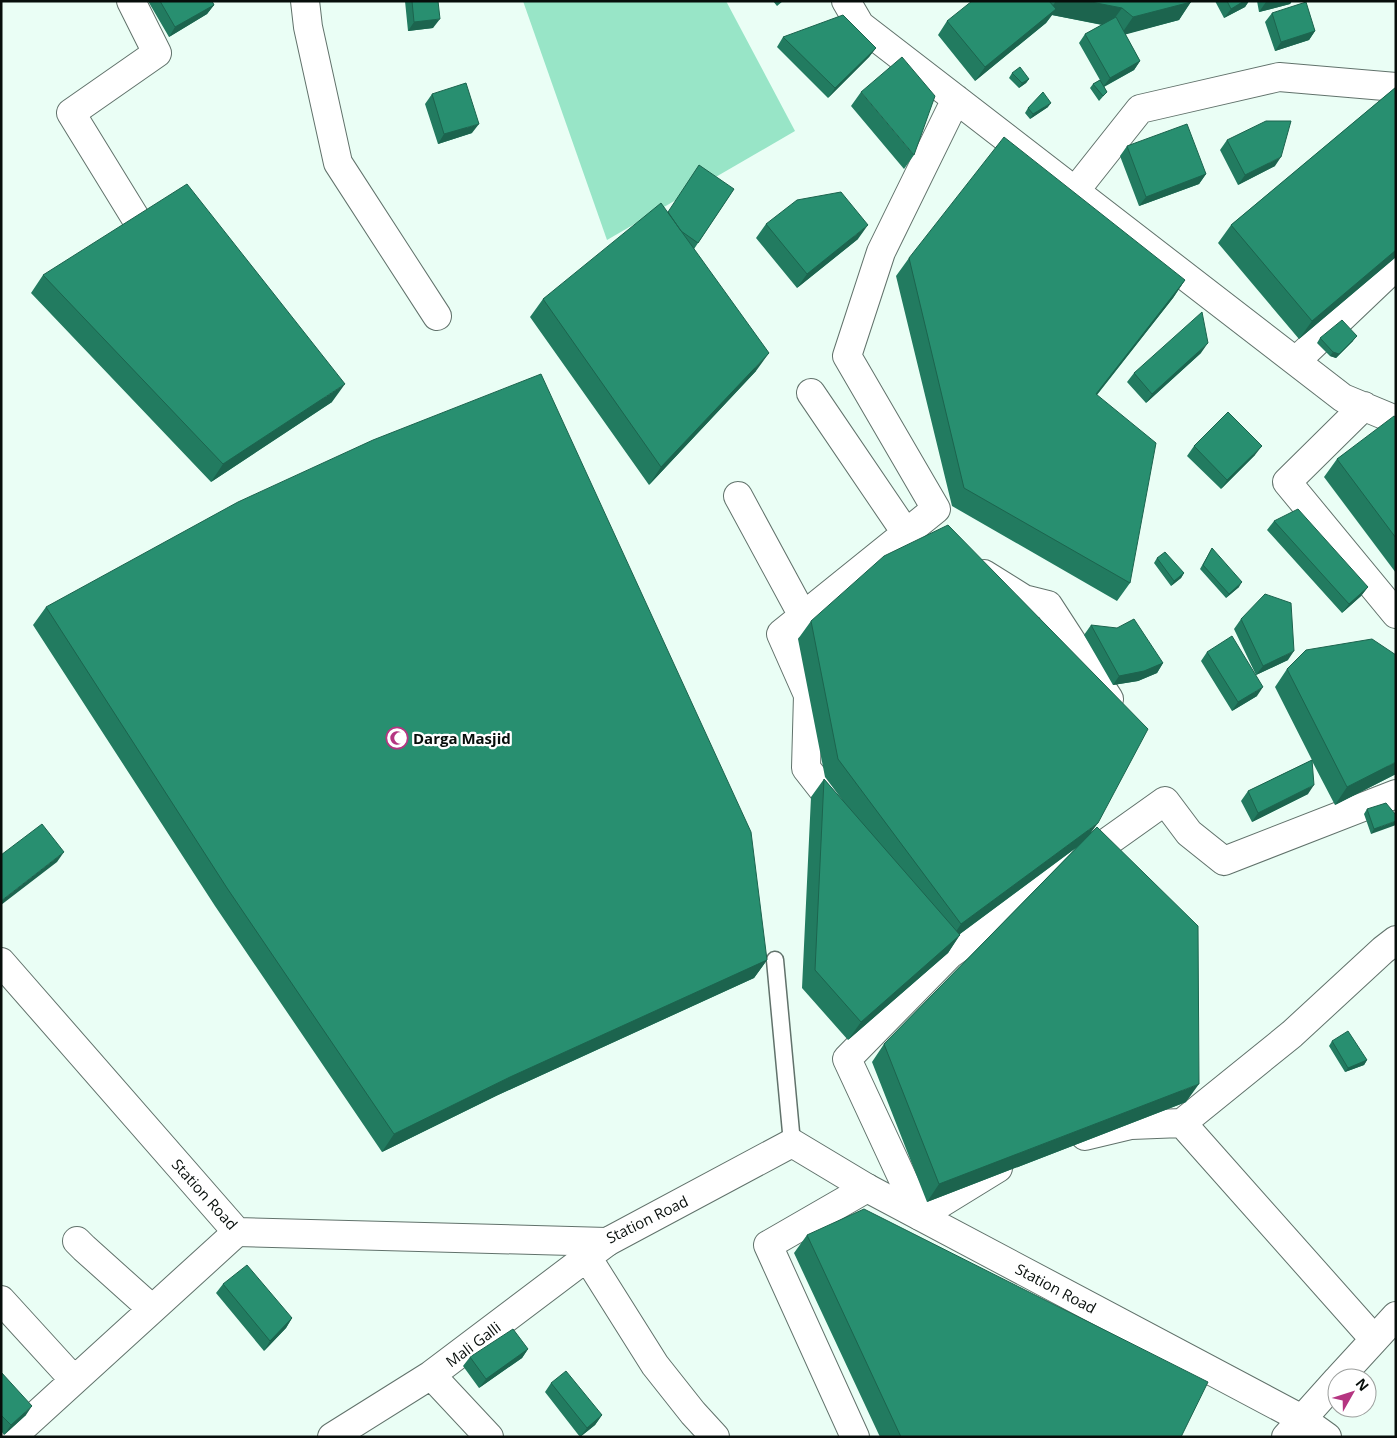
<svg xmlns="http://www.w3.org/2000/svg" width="1397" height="1438" font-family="'Open Sans',sans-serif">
<rect width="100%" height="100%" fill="#eafef5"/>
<path fill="#98e5c7" d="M523,1h203l69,130 -188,109z"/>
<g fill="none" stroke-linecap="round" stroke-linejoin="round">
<g stroke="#61726b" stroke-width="19">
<path id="service" d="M775,960l17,183"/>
</g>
<g stroke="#61726b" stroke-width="30">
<path id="minor" d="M131,1l26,52 -86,60 67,109
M305,1l3,26 30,136 99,153
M846,1l14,24 483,373 53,22
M1075,191l65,-82 139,-32 117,10
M1296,361l100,-95
M811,393l95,140
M1364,406l-77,76 109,132
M738,496l65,120
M984,574l40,25 24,6 61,94
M842,814l-36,-46 2,-73 -27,-61 155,-125 -89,-153 34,-104 75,-153
M1182,1123l192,216
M1085,1136l46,-11 51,-2 110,-89 91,-84 13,-10
M998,1168l-78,48 -73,-157 103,-105 215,-153 24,32 35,28 172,-67
M77,1241l7,7 68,61
M587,1257l68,108 38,48 22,24
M1,1300l73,80
M431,1375l58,62
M1339,1378l57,-62
M12,1437l225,-205
M332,1437l99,-62 176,-133
M855,1437l-87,-192 99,-57
M1286,1437l51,-57"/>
</g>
<g stroke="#61726b" stroke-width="30">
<path id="secondary" d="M1,962l236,270 370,10 185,-99 75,45 435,231 25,18"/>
</g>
<use href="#service" stroke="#fff" stroke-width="16"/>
<use href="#minor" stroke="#fff" stroke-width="28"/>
<use href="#secondary" stroke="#fff" stroke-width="28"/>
</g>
<path fill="#227b60" d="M148,1h64l2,4 -7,9 -38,23z
M405,1h33l-5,27 -25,3z
M773,1h10l-6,5z
M1050,1h141l-12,19 -54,14 15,27 -6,9 -30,17 3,5 -8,9 -9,-13 3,-4 7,-4 -21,-37 6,-9 17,-9 -50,-10 -6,8 -71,58 -37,-46 9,-14z
M1215,1h34l-4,6 -21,11z
M1257,1h35l-2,3 -31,8z
M1272,13l43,18 -6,9 -34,11 -10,-29z
M783,37l93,11 -7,9 -41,41 -51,-51z
M1012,73l17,6 -3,4 -7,5 -10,-10z
M1396,87v170l-97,82 -81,-96 13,-18z
M861,92l53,63 -10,14 -53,-63z
M432,94l40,39 -34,11 -13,-40z
M1048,107l-18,12 -5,-6 3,-5z
M1227,140l48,26 -37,19 -18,-35z
M1127,146l79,28 -7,10 -60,22 -19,-50z
M734,189l-40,60 62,122 -107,114 -119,-168 13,-18 124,-87z
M766,224l92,15 -61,49 -41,-50z
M909,258l276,22 -12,18 -76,97 33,188 -13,18 -165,-95 -56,-230z
M43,275l289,127 -121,80 -180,-189z
M1320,338l33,3 -17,17 -6,-2 -13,-13z
M1201,353l-55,50 -19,-21 7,-9z
M1396,417v156l-72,-96 13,-18z
M1194,446l61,9 -34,34 -34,-33z
M1274,521l94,66 -7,9 -19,17 -75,-83z
M1212,548l27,39 -13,11 -26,-29z
M1157,558l27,15 -3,5 -10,8 -17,-23z
M46,607l721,353 -13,18 -256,117 -116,57 -167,-246 -182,-281z
M1241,619l47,41 -32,15 -22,-46z
M811,621l280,211 95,270 -259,100 -55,-140 12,-18 192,-196 -116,86 -12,19 -100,87 -46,-52 9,-191 13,-18 19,22 -18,-24 -27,-138z
M1091,625l72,38 -6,10 -19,8 -25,4 -29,-50z
M1207,652l50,44 -25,15 -31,-50z
M1287,669l109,105 -61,31 -23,-44 -4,33 -56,28 -11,-21 7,-10 64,-31 -37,-73z
M1367,809l29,6 -25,19 -7,-20z
M1332,1041l35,19 -3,5 -19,7 -16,-26z
M807,1235l374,202h-301l-86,-184z
M223,1284l69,34 -6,10 -22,23 -48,-58z
M528,1349l-6,9 -43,30 -16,-22 7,-9z
M1,1372l25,43 -22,20 -3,-4z
M551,1383l51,32 -7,10 -15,12 -35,-45z"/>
<path fill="#1c644e" d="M1056,1h30l36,7 -13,18 -57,-11 -6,8 -71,58 10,-14 62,-53z
M1244,1h5l-4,6 -21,11 7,-9z
M1270,1h22l-2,3 -31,8 7,-10z
M1191,2l-12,18 -59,16 13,-19z
M214,5l-7,9 -38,23 6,-10z
M440,19l-7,9 -25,3 6,-9z
M1315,31l-6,9 -34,11 6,-9z
M876,48l-7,9 -41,41 7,-10z
M1140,61l-6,9 -31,17 7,-9z
M1029,79l-3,4 -7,5 3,-5z
M1051,103l-3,4 -18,12 3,-5z
M479,124l-7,9 -34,11 6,-10z
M1281,157l-6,9 -37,19 7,-10z
M1206,174l-7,10 -60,22 7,-9z
M868,225l-10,14 -61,49 10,-14z
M1396,250v7l-97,82 13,-18z
M1185,280l-12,18 -90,114 13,-18z
M1357,336l-4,5 -17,17 -6,-2 3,-4z
M1208,343l-7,10 -55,50 6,-9z
M769,353l-13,18 -107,114 12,-18z
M345,384l-13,18 -121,80 12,-18z
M1262,446l-7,9 -34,34 6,-9z
M1184,573l-3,5 -10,8 3,-5z
M1242,582l-3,5 -13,11 3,-4z
M1368,587l-7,9 -19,17 7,-9z
M1294,651l-6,9 -32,15 7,-9z
M1163,663l-6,10 -19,8 -25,4 6,-9z
M1263,687l-6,9 -25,15 6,-9z
M1396,762v12l-61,31 12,-18z
M1314,785l-6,9 -56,28 6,-9z
M1396,821v4l-25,9 3,-5z
M1098,823l-13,18 -136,101 12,-18z
M64,852l-7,10 -56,43v-4z
M960,935l-12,18 -100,87 13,-18z
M767,960l-13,18 -256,117 -116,57 12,-18 116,-57z
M1367,1060l-3,5 -19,7 3,-4z
M1199,1084l-13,18 -259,100 12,-18z
M292,1318l-6,10 -22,23 6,-10z
M528,1349l-6,9 -43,30 7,-9z
M32,1406l-6,9 -22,20 7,-10z
M602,1415l-7,10 -15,12 7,-9z"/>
<path fill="#288f70" stroke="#1c644e" d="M160,1h52l2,4 -39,22z
M412,1h26l2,18 -26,3z
M972,1h77l7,8 -71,58 -38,-46z
M1086,1h105v1l-58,15 -11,-9z
M1227,1h17l-13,8z
M1306,2l9,29 -34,11 -9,-29z
M843,15l33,33 -41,40 -52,-51z
M1116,17l24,44 -30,17 -25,-44z
M902,57l33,39 -21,59 -53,-63z
M1020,67l9,12 -7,4 -10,-10z
M1100,80l7,12 -4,4 -10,-12z
M466,83l13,41 -35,10 -12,-40z
M1396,87v163l-84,71 -81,-96z
M1043,92l8,11 -18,11 -5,-6z
M1266,121h25l-10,36 -36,18 -18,-35z
M1187,124l19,50 -60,23 -19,-51z
M1004,137l181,143 -89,114 60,49 -26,140 -166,-95 -55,-230z
M699,165l35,24 -36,54 -17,-12 -13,-19z
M187,184l158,200 -122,80 -180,-189z
M841,192l27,33 -61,49 -41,-50 31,-24z
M661,203l108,150 -108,114 -118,-168z
M1202,312l6,31 -56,51 -18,-21z
M1342,320l15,16 -18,18 -6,-2 -13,-14z
M541,374l210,458 16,128 -257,117 -116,57 -167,-246 -181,-281 192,-105 135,-62z
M1228,412l34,34 -35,34 -33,-34z
M1394,416l2,1v121l-59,-79z
M1298,509l70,78 -19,17 -75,-83z
M948,525l200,204 -50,94 -137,101 -123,-165 -27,-138 73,-65z
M1212,548l30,34 -13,12 -26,-29z
M1165,552l19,21 -10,8 -17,-23z
M1265,594l26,9 3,48 -31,15 -22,-47z
M1134,619l29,44 -19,8 -25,5 -28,-51 26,3z
M1232,636l31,51 -25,15 -31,-50z
M1372,639l24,16v107l-49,25 -60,-118 19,-19z
M1312,760l2,25 -56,28 -10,-22z
M824,779l136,156 -99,87 -46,-52z
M1386,803l10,12v6l-22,8 -7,-20z
M42,824l22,28 -63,49v-46z
M1097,827l101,99 1,158 -260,100 -55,-140z
M1348,1031l19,29 -19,8 -16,-27z
M864,1209l344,173 -27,55h-280l-94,-202z
M247,1265l45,53 -22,23 -47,-57z
M513,1329l15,20 -42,30 -16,-22z
M566,1371l36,44 -15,13 -36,-45z
M1,1372l31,34 -21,19 -10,-10z"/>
<defs>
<g id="mosque-ring" transform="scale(1.125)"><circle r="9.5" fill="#fff" stroke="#b53581" stroke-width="1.5"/><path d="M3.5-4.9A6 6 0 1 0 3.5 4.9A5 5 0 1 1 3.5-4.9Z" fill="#b53581"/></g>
</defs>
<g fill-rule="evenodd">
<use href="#mosque-ring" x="397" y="738"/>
</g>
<g text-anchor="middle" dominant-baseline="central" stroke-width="4.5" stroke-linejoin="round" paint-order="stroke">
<g font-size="15" font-weight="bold" fill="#070e0b" stroke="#fff" text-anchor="start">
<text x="413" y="738">Darga Masjid</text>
</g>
<g font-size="15" fill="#070e0b" stroke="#fff">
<text transform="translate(205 1194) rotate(48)">Station Road</text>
<text transform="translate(647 1219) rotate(-26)">Station Road</text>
<text transform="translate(1056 1288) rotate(28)">Station Road</text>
<text transform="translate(473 1344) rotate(-37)">Mali Galli</text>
</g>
</g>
<rect width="1397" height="1438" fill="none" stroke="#070e0b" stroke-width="5"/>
<g transform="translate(1352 1393) rotate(51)"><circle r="24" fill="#ffffff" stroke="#9c9f9d"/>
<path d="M0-4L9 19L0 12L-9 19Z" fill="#b53581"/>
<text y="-8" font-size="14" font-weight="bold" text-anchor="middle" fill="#070e0b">N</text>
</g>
</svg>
